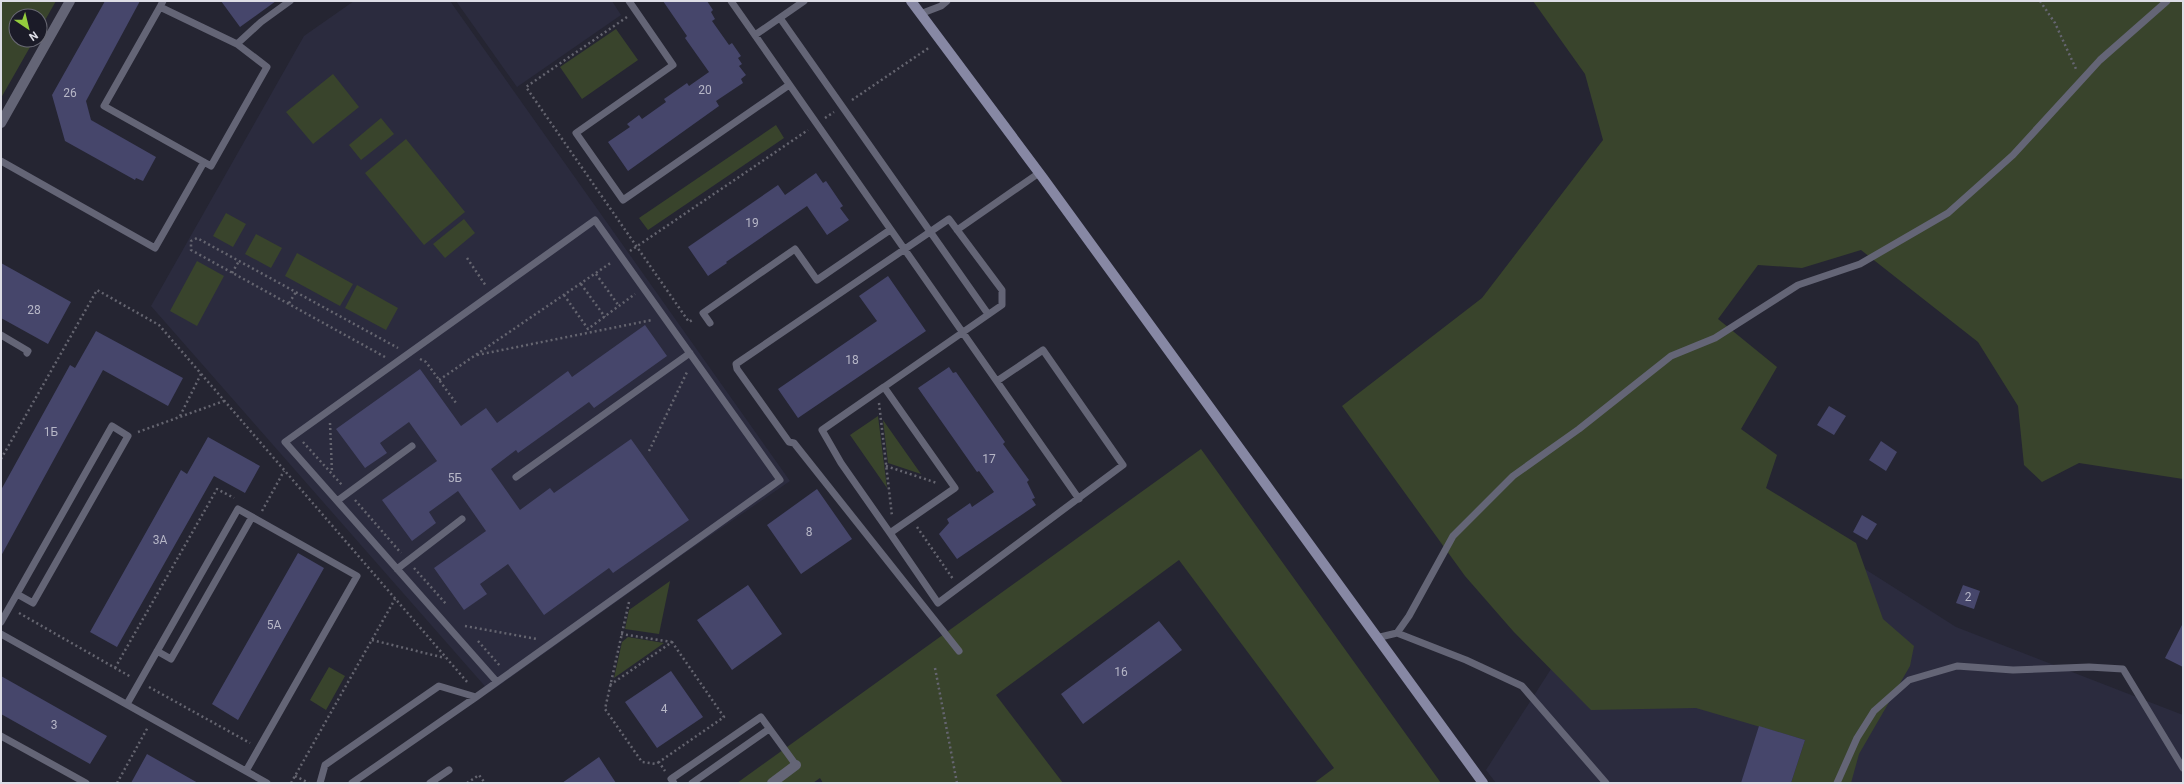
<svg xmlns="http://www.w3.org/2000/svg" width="2184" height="784" font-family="Roboto,sans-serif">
<rect width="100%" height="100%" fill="#252532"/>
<path fill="#2b2b3e" d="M354,1h96l340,480 -105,72 -195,139 -339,-386 153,-270z
M456,1h156l9,14 -104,72z
M1648,431l308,196 227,88v68h-687l-10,-13 65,-101z"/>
<path fill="#39442c" d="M1,1h55l-16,28v-13h-24v24h18l-33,58z
M1533,1h650v478l-104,-16 -37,19 -18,-17 -6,-59 -40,-64 -117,-92 -59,18 -44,-3 -40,54 59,48 -36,62 36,26 -11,33 90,55 27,76 31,27 -4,20 -51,88 -8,29h-60l14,-43 -109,-32 -105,2 -78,-79 -48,-55 -123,-170 140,-108 121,-158 -18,-66z
M616,29l22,31 -56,39 -22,-32z
M333,74l26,33 -46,37 -27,-32z
M381,118l13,16 -33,26 -12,-15z
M776,125l8,13 -136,92 -9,-12z
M406,139l59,73 -41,33 -59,-72z
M226,213l20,11 -13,23 -20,-11z
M464,219l11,14 -30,25 -12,-14z
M256,234l26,14 -11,20 -26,-14z
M297,253l56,31 -13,22 -55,-30z
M197,261l27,15 -27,50 -27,-15z
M357,285l41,23 -12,22 -41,-22z
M878,416l9,72 -37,-53z
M883,420l38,54 -33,-11z
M1201,449l240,334h-127l20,-15 -155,-208 -183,135 67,88h-240l-3,-5 -7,5h-76z
M670,581l-11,53 -34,-5 4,-19z
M628,637l36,6 -50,35 8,-36z
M329,667l16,9 -19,34 -16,-10z"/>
<path fill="#46466b" d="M105,1h35l-54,100 5,19 65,37 -13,24 -7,-3 -1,2 -70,-39 -13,-46z
M221,1h55l-36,26z
M663,1h44l6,9 -2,2 4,7 -3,2 17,24 3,-2 9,13 -3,2 4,6 -3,2 7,9 -5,4 2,4 -27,18 3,5 -91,65 -20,-29 22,-15 -3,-3 12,-9 3,4 24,-17 -2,-3 23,-16 2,3 20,-14 -24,-34 2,-2z
M816,173l7,10 3,-2 17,25 -3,2 9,12 -22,15 -20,-29 -81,56 1,1 -19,13 -20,-29 90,-62 7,10z
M1,263l70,39 -23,42 -47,-26z
M888,276l38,55 -128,87 -20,-29 99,-68 -18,-25z
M645,325l22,31 -73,52 -5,-6 -71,51 -2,-3 -25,19 29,41 30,-22 4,5 77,-54 58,81 -76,53 -4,-5 -65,47 -36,-51 -28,20 7,10 -23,16 -30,-42 52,-37 -28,-40 -29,21 7,11 -24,18 -30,-41 55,-39 -28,-39 -29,21 7,10 -22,15 -29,-39 84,-60 41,57 25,-18 11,15 71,-52 4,6z
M96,331l87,47 -15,28 -65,-36 -102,186v-66l69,-125 5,3z
M949,367l4,6 3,-1 49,70 -2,2 26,36 -2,2 8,16 -3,1 4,6 -79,54 -18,-25 10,-11 -2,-4 23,-16 2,4 22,-15 -15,-21 -2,1 -59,-84z
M1829,406l17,10 -12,19 -17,-10z
M208,437l52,29 -15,27 -31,-17 -97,171 -27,-15 91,-162 6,4z
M1881,441l16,11 -11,19 -17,-11z
M817,489l35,50 -51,35 -34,-49z
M1862,515l15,9 -10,16 -14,-8z
M298,553l26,15 -86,152 -26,-16z
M748,585l34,49 -50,36 -35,-50z
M1963,585l17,6 -6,18 -18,-6z
M1159,621l23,29 -99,74 -22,-30z
M2183,623v44l-18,-9z
M671,671l32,46 -46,31 -32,-46z
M1,676l106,60 -17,28 -89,-50z
M1759,726l46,14 -14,43h-50z
M147,754l51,29h-67z
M599,757l17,26h-54z"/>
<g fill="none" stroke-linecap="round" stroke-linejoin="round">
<path stroke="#656570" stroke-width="2.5" stroke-dasharray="2 3" stroke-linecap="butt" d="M2040,1l15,22 21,46
M627,17l-101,70 163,235 5,-3
M852,100l78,-53
M825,118l9,-6
M630,251l178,-121
M467,258l19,28
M232,273l7,-12
M596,274l23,32
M581,284l24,33
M564,295l24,34 47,-35
M289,303l7,-11
M477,355l175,-35
M385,357l-194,-107v-9l6,-3 201,110
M420,359l6,3 30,41
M439,380l173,-118
M879,403l13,113
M180,416l21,-42
M330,423l2,50
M138,432l86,-31
M303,442l39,43
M649,451l39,-81
M1,459l96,-169 62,35 309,358
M886,466l51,17
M355,500l46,53
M262,511l22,-40
M917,527l36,52
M414,568l33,37
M629,602l-24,107 37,53 14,2 3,-2
M19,613l112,64
M465,626l72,13
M621,634l51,8
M372,640l73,18
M478,641l23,26
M115,668l102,-179 17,9
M935,668l22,115
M610,685l62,-43 52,75 -65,45 6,9
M149,687l101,56
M295,776l14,7
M117,783l31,-56
M291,783l104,-184
M467,783l12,-8 6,8"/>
<path stroke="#646576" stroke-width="7" d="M629,1l44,64 -97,68 47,67 166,-115
M731,1l348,498
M160,7l77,37 30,23 -56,99 -107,-60 56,-99 3,-6
M920,14l21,-8 6,-5
M780,18l208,296
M755,35l49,-34
M237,44l24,-22 29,-21
M1,161l154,87 49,-86
M957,230l82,-57
M710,323l-7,-10 92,-64 22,31 73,-50
M1,335l27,16 -1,2
M884,387l-62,43 19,33 49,70
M516,477l174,-124
M337,501l75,-55
M397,569l65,-50
M1,622l111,-196 16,10 -95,167 -16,-9
M1397,633l69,27 56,26 84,97
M1,634l266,149
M1376,638l21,-5 12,-17 44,-80 60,-60 66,-47 92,-73 44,-18 83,-53 62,-21 88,-51 65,-58 87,-95 67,-59
M157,651l14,8 81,-142
M959,651l-165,-208 -5,-1 -52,-73 -1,-5 213,-145 53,71v15l-118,82 71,101 -65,45 48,70 185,-138 -80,-115 -46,31
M127,704l111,-195 119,67 -111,195
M1,736l85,47
M320,783l5,-18 114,-79 37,11
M352,783l124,-86 304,-217 -185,-260 -310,222 212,240
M430,783l19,-13
M674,783l-3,-4 90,-62 35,48
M692,783l77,-54
M1837,783l20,-45 17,-27 35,-31 48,-14 56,4 76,-3 34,2 60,99"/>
<path stroke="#646576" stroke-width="10" d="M1,123l69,-122
M772,783l24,-18"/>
<path stroke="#8788a4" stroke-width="10" d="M911,1l132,177 440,605"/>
</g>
<g text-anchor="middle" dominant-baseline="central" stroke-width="3" stroke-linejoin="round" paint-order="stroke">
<g font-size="12" fill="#b7b7c7">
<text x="705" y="90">20</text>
<text x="70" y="93">26</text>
<text x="752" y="223">19</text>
<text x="34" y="310">28</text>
<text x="852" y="360">18</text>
<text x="51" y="432">1Б</text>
<text x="989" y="459">17</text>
<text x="455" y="478">5Б</text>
<text x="809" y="532">8</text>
<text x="160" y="540">3А</text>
<text x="1968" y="597">2</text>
<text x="274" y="625">5А</text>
<text x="1121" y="672">16</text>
<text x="664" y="709">4</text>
<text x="54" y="725">3</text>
</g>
</g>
<rect width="2184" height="784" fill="none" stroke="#dddde6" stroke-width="4"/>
<g transform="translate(28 28) rotate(145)"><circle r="19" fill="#1b1b28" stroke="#696974"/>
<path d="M0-3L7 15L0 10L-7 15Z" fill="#93cc3d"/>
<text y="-6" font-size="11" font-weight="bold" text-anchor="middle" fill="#dddde6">N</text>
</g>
</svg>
